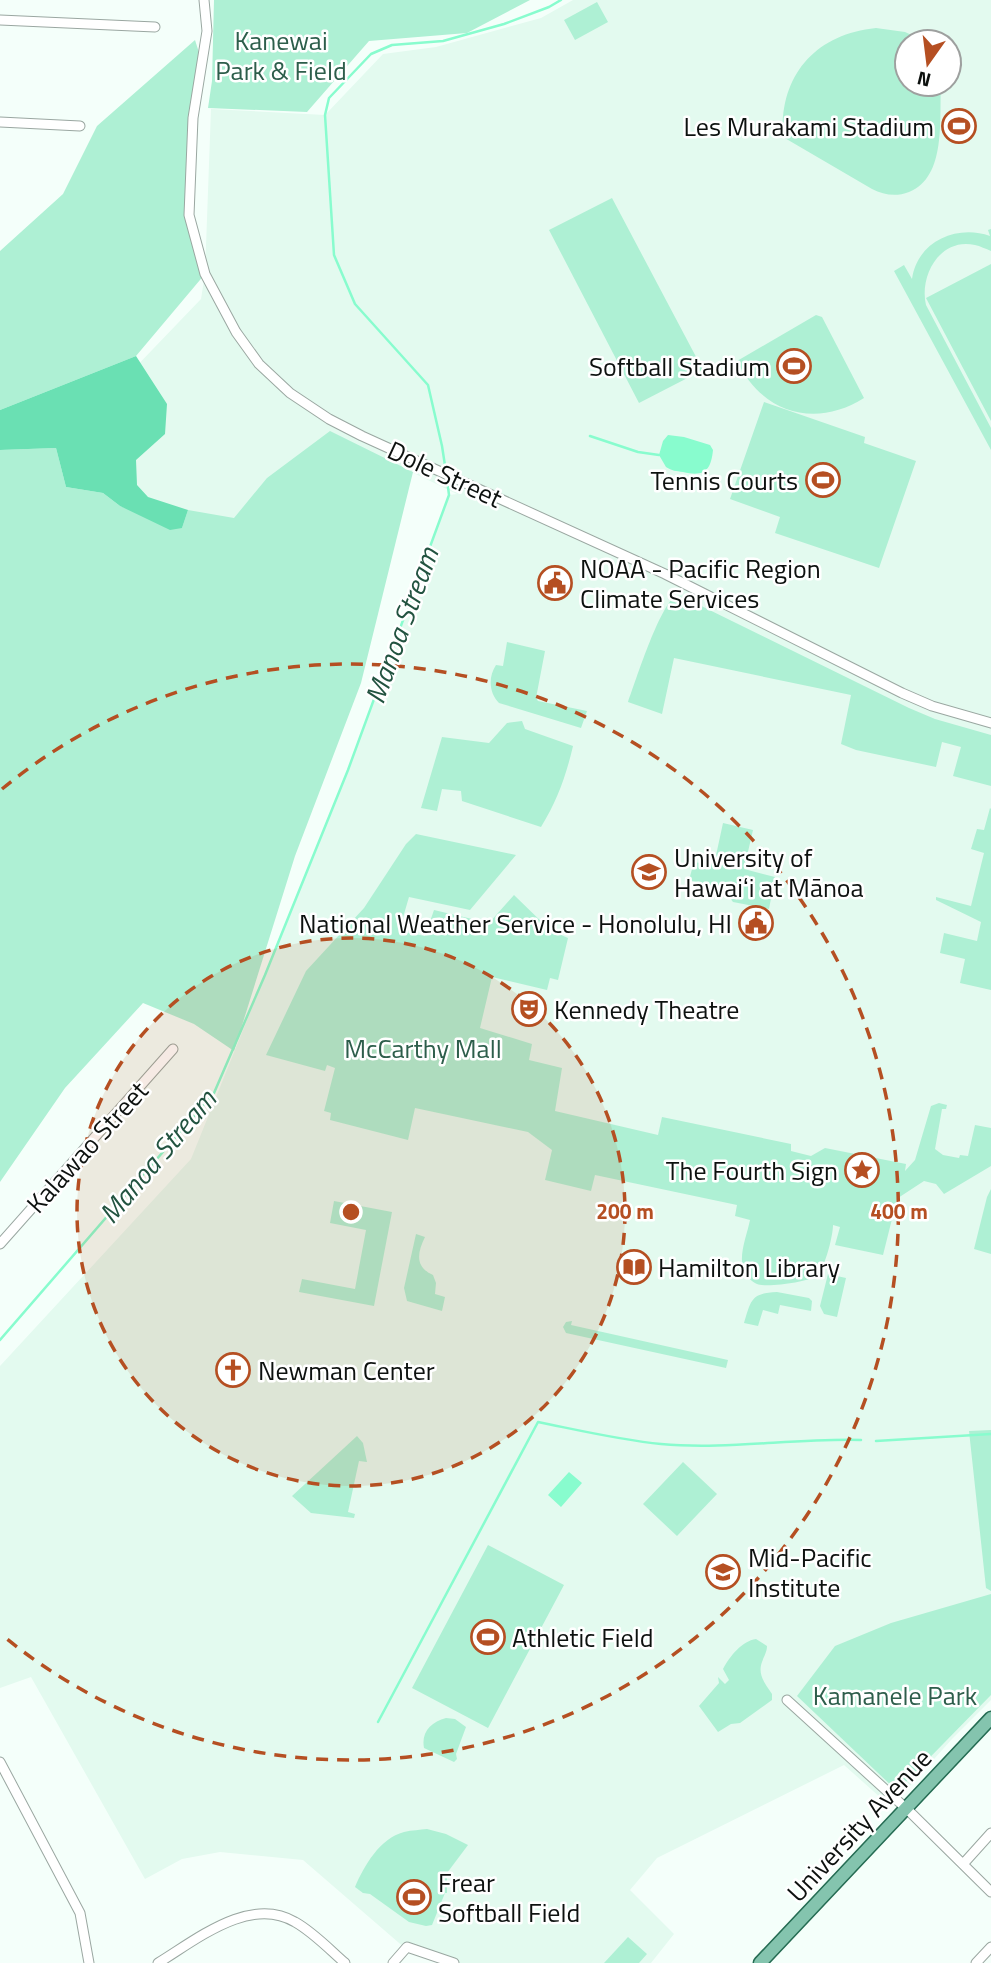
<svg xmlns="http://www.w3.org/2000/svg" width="991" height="1963" font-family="'Titillium Web',sans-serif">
<rect width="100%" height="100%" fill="#f4fffa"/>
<path fill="#e3faef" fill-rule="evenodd" d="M573,0h418v1700l-39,39 -61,68 -47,-42 -187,93 -27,32 44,44 -23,29h-202l-43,-14 -103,-89 -83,-8 -38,7 -37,20 -114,-202 -31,11v-322l191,-207 157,-389 101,-275 8,-1 -60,-29 -213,88 -103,-129 120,-125 4,-25 6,-165 114,6 58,-61 53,-7 105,-29zM907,42h42v42h-42z"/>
<path fill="#aef0d4" d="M214,0h316l-63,33 -98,8 -62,71 -99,-4 4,-27z
M597,2l11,20 -33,18 -11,-20z
M876,28l29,4 22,10h-20v42h34c-2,34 6,93 -32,108 -13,5 -25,3 -37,-3l-89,-52c-4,-61 32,-103 93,-109z
M195,40l8,25 -10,53 -4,97 16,59 -69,82 -136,54v-159l63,-57 34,-68z
M612,198l91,172 -64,33 -90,-173z
M991,229v22c-5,-2 -11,-5 -16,-6 -35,-8 -56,31 -49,60l65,123v22l-97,-179 10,-6 8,14c5,-37 44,-55 78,-43l-2,-6z
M991,264v157l-65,-123z
M816,315l6,2 42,81c-49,31 -102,15 -127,-37z
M764,402l101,35 -1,6 52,18 -37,107 -104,-35 5,-16 -50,-18z
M330,431l83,41 -52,211 -66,173 -61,195 -40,-27 -51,-21 -78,85 -65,94v-732l56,-2 10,39 37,6 17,13 62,22 6,-18 46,8 33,-40z
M675,596l8,1 226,111 26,11 56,16v51l-38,-10 8,-29 -19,-5 -6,25 -80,-17 -15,-6 10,-49 -177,-37 -12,56 -34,-12c8,-22 30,-92 47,-106z
M507,642l38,9 -9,47 2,3 49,10 -6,17 -82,-25c-10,-10 -11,-26 -3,-38l7,1z
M522,721l3,8 48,17c-7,30 -16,55 -32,81l-79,-26 -1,-10 -19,-2 -5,22 -16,-3 21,-71 47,6 18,-20z
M990,808l1,1v181l-31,-7 5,-24 -25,-6 4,-20 33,8 4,-19 -45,-22v-3l35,9 13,-53 -13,-4 6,-20 7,1z
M723,823l30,7 -9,39 31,8 -6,32 -36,-7 -10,-13 -34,-9 5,-18 6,1 1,-6 14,3z
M416,834l100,21 -46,55 -61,-13 -10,34 26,5 9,-26 55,13 25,-28 36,35 18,8 -10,42 -8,-2 -3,12 -55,-13 -12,51 52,16 -3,16 33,8 -7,43 103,24 4,-18 129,27v7l20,5 14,-8 81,16 -1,7 10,-11 16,-54 8,-3 8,2 -1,4h-4l-7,40 8,6 16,3 1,-3 8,1 7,-31 16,3v38l-47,28 -8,-10 -12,-3 -26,17 1,-7 -16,64 -48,-10 5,-18 -7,-2c0,11 -8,44 -17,51 -9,6 -49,12 -59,8 -6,-2 -12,-10 -14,-16 -4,-15 4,-33 7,-48l-15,-4 2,-11 -142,-30 -4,16 -46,-11 7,-30 -24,-18 -113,-24 -7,32 -78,-20 1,-7 -7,-2 11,-43 -8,-3 -2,6 -59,-16 40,-84 58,-63 42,-64z
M991,1189v65l-17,-5 13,-52z
M334,1201l58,11 -18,94 -75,-14 3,-13 53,10 11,-59 -36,-7z
M416,1234l9,3c-8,16 -10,30 8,38l3,8 -1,11 10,3 -3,14 -35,-10 -3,-13z
M828,1274l18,4 -9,39 -13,-3 -4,-8z
M777,1292l32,6 3,3 -1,10 -31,-6 -2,9 -15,-4 -5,16 -14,-3c7,-23 7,-30 33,-31z
M572,1321l-1,4 157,35 -2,8 -160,-35 -3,-6 3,-5z
M991,1430v161l-5,-3 -17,-157z
M357,1436l6,7 4,19 -8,-1 -11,51 7,2 -1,4 -43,-5 -19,-17z
M683,1462l34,32 -40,42 -34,-32z
M488,1545l76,40 -76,143 -76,-40z
M991,1594v101l-94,96 -100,-95 38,-50 56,-23z
M756,1639l11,7c0,6 -3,10 -5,16 -5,13 4,23 10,32v6l-32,23 -9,1 -13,8 -19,-26 20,-23 -1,-6 7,7 4,-4 -6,-11c7,-13 19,-28 33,-30z
M446,1718l9,1 11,8 -10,27 1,5 -3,3 -30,-14c-3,-16 7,-26 22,-30z
M427,1829l19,5 22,11 -21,28v20h-2l-13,32 -6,1 -17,-4 -39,-28 -7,-1 -8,-6c9,-21 25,-49 49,-55 8,-2 16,-2 23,-3z
M628,1937l19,17 -8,9h-35z"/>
<path fill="#6ae0b3" d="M136,356l31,48 -2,30 -29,26 1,25 11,12 40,13 -6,18 -12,2 -50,-24 -17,-13 -37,-6 -10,-39 -56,2v-40z"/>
<path fill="#88fcce" d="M668,435l16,2 26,8 3,5c-2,21 -9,27 -30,22 -7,-1 -11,-1 -17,-5l-7,-12 4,-14z
M569,1472l13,11 -21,24 -13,-12z"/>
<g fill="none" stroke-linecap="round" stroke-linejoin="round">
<path stroke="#88fcce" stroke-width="2.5" d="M590,436l48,16 21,3
M446,472l-4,-26 -14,-61 -73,-81 -21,-49 -9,-140 4,-17 42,-44 21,-9 51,-4 61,-17 45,-17 12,-7
M0,1340l214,-247 51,-118 83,-205 101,-275 -2,-16
M876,1441l115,-7
M378,1722l160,-300c40,8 82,18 123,22 65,6 134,-6 200,-4"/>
<g stroke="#9aa7a1" stroke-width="11">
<path id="minor" d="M204,0l3,31 -14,87 -4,97 16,59 31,58 23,32 31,29 39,26 33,17 303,138 237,119 30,13 59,17
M0,20l155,7
M0,122l80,4
M0,1244l173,-195
M787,1700l123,112 81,80
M0,1762l80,151 9,50
M964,1863l27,-30
M158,1963c38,-23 92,-68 137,-41 18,10 34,27 50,41
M393,1963l14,-16 47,16
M976,1963l15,-16"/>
</g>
<g stroke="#256c53" stroke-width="15">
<path id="major" d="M760,1963l231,-245"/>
</g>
<use href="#minor" stroke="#fff" stroke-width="9"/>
<use href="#major" stroke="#84c4ae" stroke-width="12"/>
</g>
<circle cx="351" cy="1212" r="274" fill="#b54f22" fill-opacity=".12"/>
<g fill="none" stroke="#b54f22" stroke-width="3.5" stroke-dasharray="12 9">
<circle cx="351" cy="1212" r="274"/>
<path d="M2 789A548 548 0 1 1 2 1635"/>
</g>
<defs>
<g id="stadium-ring" transform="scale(1.75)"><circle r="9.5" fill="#fff" stroke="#b54f22" stroke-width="1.5"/><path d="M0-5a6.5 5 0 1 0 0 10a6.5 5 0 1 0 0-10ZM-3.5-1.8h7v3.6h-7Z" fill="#b54f22"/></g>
<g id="civic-ring" transform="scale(1.75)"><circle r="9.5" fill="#fff" stroke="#b54f22" stroke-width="1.5"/><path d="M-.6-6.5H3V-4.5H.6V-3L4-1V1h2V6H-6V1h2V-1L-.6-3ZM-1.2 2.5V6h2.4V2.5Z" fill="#b54f22"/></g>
<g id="university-ring" transform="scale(1.75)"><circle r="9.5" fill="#fff" stroke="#b54f22" stroke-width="1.5"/><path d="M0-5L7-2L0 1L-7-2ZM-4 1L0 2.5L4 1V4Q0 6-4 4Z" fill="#b54f22"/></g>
<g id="theatre-ring" transform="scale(1.75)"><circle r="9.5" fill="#fff" stroke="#b54f22" stroke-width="1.5"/><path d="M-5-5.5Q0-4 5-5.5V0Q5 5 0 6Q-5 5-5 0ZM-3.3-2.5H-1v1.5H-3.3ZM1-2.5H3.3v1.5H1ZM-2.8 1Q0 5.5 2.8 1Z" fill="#b54f22"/></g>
<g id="sight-ring" transform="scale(1.75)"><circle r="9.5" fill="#fff" stroke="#b54f22" stroke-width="1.5"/><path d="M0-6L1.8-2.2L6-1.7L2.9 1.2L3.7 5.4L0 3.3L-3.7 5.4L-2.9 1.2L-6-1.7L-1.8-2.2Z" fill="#b54f22"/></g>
<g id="library-ring" transform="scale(1.75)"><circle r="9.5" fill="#fff" stroke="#b54f22" stroke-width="1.5"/><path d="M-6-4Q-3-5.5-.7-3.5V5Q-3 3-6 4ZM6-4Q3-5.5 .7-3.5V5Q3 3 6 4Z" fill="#b54f22"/></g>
<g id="church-ring" transform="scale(1.75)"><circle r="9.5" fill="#fff" stroke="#b54f22" stroke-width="1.5"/><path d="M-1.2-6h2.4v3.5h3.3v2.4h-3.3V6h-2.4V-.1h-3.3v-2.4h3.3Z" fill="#b54f22"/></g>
<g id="school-ring" transform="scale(1.75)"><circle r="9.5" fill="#fff" stroke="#b54f22" stroke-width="1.5"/><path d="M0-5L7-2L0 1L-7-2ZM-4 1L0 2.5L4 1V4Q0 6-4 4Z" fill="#b54f22"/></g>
</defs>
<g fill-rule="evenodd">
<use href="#stadium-ring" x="959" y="126"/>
<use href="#stadium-ring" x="794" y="366"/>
<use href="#stadium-ring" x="823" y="480"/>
<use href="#civic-ring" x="555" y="583"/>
<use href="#university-ring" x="649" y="872"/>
<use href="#civic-ring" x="756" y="923"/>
<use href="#theatre-ring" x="529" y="1009"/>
<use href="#sight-ring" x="862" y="1170"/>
<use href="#library-ring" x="634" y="1267"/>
<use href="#church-ring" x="233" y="1370"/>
<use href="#school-ring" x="723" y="1572"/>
<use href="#stadium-ring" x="488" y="1637"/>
<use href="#stadium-ring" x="414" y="1897"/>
</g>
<g text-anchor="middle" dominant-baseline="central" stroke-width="5" stroke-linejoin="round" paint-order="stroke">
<g font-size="26" fill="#2d5e4b" stroke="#fff">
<text x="281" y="40">Kanewai<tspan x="281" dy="30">Park &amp; Field</tspan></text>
<text x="423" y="1048">McCarthy Mall</text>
<text x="895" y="1695">Kamanele Park</text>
</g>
<g font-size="26" fill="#0d110f" stroke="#fff" text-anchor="start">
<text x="934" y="126" text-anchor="end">Les Murakami Stadium</text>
<text x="770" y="366" text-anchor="end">Softball Stadium</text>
<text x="798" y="480" text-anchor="end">Tennis Courts</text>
<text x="580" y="568">NOAA - Pacific Region<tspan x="580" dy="30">Climate Services</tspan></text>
<text x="674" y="857">University of<tspan x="674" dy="30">Hawaiʻi at Mānoa</tspan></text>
<text x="732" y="923" text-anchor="end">National Weather Service - Honolulu, HI</text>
<text x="554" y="1009">Kennedy Theatre</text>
<text x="838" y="1170" text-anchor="end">The Fourth Sign</text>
<text x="658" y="1267">Hamilton Library</text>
<text x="258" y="1370">Newman Center</text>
<text x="748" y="1557">Mid-Pacific<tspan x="748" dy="30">Institute</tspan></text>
<text x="512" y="1637">Athletic Field</text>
<text x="438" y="1882">Frear<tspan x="438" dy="30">Softball Field</tspan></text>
</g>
<g font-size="26" fill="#0d110f" stroke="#fff">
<text transform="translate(445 474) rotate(25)">Dole Street</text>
<text transform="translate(87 1147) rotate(-48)">Kalawao Street</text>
<text transform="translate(859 1825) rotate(-47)">University Avenue</text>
</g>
<g font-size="28" font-style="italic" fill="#225340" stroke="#fff">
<text transform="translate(401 625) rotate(-70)">Manoa Stream</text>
<text transform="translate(157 1156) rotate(-50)">Manoa Stream</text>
</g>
</g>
<circle cx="351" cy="1212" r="10" fill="#b54f22" stroke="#fff" stroke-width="3.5"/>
<g font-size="21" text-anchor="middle" font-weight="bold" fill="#b54f22" stroke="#fff" stroke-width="5" stroke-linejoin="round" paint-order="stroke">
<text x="625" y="1219">200 m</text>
<text x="899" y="1219">400 m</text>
</g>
<g transform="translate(928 63) rotate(194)"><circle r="33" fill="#ffffff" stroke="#9ea09f" stroke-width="2"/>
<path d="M0-5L12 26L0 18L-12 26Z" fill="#b54f22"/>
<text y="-10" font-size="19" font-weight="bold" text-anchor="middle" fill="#0d110f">N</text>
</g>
</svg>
